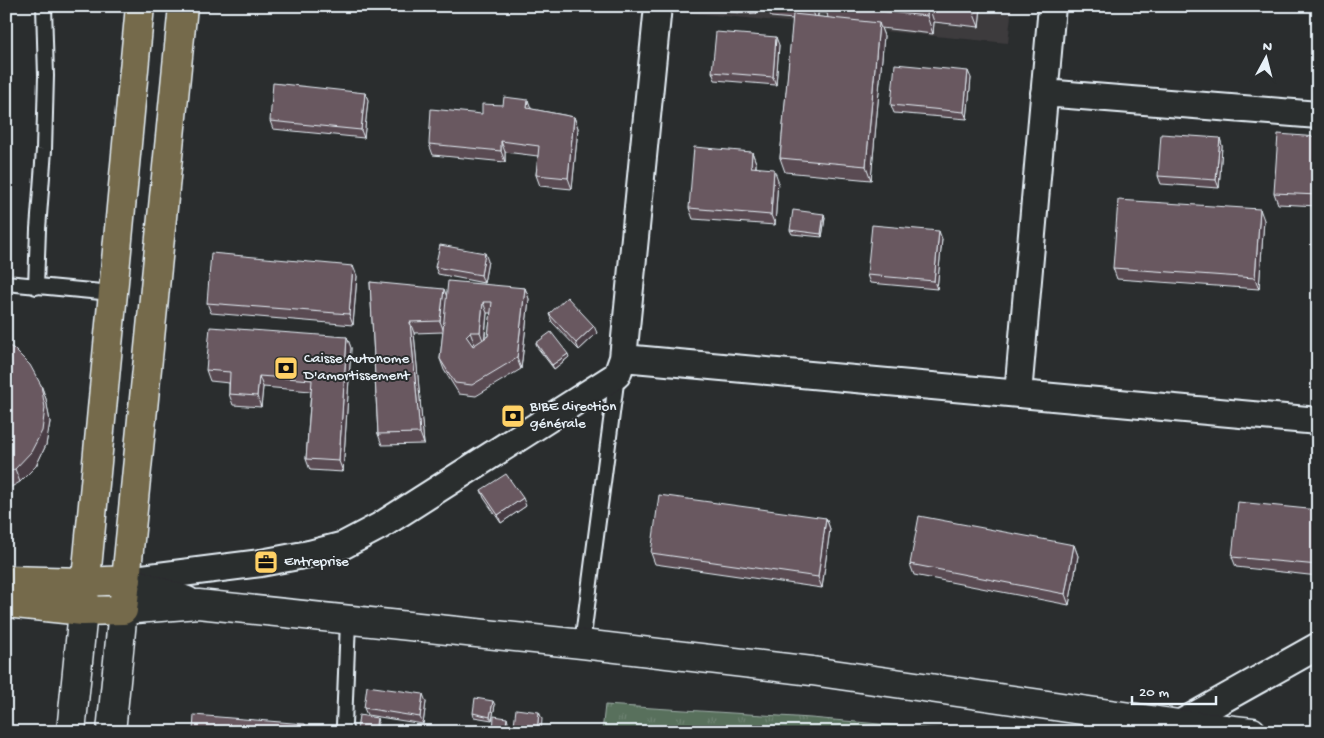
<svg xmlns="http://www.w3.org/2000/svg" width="1324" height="738" font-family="'Gochi Hand',sans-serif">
<defs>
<pattern id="park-tufts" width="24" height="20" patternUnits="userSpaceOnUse" patternTransform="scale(1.25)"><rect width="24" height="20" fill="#586f5c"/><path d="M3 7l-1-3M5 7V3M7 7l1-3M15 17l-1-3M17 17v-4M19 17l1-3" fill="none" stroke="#708474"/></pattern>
</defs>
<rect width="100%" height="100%" fill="#2a2d2e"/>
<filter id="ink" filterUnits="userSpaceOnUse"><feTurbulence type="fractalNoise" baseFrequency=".02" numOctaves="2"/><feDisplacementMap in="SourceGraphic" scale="10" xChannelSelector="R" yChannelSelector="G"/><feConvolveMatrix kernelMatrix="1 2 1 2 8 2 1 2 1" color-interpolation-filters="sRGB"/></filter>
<g filter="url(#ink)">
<path fill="#3d3a3d" d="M683,6h329l-4,37 -326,-31z"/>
<path fill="url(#park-tufts)" stroke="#a0b0aa" d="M605,705l206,13 159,14h-368z"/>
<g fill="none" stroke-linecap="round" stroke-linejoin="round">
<g stroke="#e8f1f8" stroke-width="18">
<path id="lane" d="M6,283l106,10
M36,287l2,-58 6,-79 2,-74 -2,-70
M582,644l35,-269
M346,732l-2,-7 4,-104"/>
</g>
<g stroke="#e8f1f8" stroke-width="30">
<path id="street" d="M1044,93l274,22
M623,358l695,63
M1018,394l34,-388
M127,580l134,-17 48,-9 35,-9 36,-19 237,-151 6,-17 35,-352
M1179,724l139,-78"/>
</g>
<g stroke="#e8f1f8" stroke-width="31">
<path id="secondary" d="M127,580l60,21
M71,732l12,-121
M111,732l12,-122 75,-6 384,40 230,27 367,53 73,8"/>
</g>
<g stroke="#e8f1f8" stroke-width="31">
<path id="primary" d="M6,580l79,2 42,-2
M6,603l77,8 40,-1 60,-604
M83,611l57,-605"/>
</g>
<use href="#lane" stroke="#2a2d2e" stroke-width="14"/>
<use href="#street" stroke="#2a2d2e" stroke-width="26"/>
<use href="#secondary" stroke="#2a2d2e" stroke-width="28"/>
<use href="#primary" stroke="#756b4b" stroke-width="28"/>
</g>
<path fill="#5a4c53" stroke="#e8f1f8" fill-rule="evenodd" d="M728,6h30l-1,8 -28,-2z
M767,6h214l-2,21 -45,-5 -1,12 -52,-6 3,8 -13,144 -86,-8 -5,-14 13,-139 -22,-2zM818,13h9l1,5 -10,-1z
M779,45l-3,40 -61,-5 -3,-8z
M971,78l-4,41 -73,-6 -3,-8z
M365,93l3,7 -4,38 -91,-9 -3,-8z
M531,109l43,8 4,11 -6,61 -32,-3 -4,-11 2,-19 -33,-4v10l-72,-7 -4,-11 53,-30z
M1318,137v69l-40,-2 -4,-11z
M1220,138l2,8 -3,42 -58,-4 -3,-8z
M752,152l4,11v4l22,13 -3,45 -82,-6 -4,-11z
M824,214l1,4 -3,19 -30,-3 -2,-4z
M1264,220l-5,69 -142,-10 -4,-11z
M942,239l-5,50 -67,-6 -3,-8z
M488,261l-4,22 -46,-9 -3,-7z
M357,276l-4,49 -142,-12 -4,-10z
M370,282l76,13 79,-7 4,11 -8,70 -45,27 -17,-2 -15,-24 -4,-11 3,-27 -29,1 10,111 -42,1 -4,-11zM487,313h4l-3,23 -3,2z
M549,314l48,19 -18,17 -27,-28z
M347,337l4,11 -8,124 -33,-2 -4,-11 5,-68 -48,-4 -2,20 -28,-2 -4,-11v-11l-19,-2 -4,-11z
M536,343l33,14 -15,12 -17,-22z
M6,345l35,40 5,14 4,23 -4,23 -10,21 -16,16 -14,8z
M481,490l45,16 -25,17 -17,-25z
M1318,510v66l-82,-9 -4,-10z
M826,518l4,11 -8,59 -167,-24 -4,-11z
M1074,545l4,11 -9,49 -155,-30 -4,-11z
M426,702l-3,22 -56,-9 -3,-7z
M495,705l-3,15 -18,-3 -1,-4z"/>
<path fill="#4a3e44" stroke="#e8f1f8" d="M756,6h2l-1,8 -1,-4z
M811,6h5l2,7 -1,9z
M928,6h1l5,16 -1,12 -6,-18z
M973,6h8l-2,21 -7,-18z
M879,23l5,13 -13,144 -5,-14z
M776,37l3,8 -3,40 -3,-8z
M968,71l3,7 -4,41 -3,-7z
M365,93l3,7 -4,38 -3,-8z
M528,100l4,11 -5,-3z
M574,117l4,11 -6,61 -4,-11z
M1220,138l2,8 -3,42 -3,-8z
M501,141l4,11v10l-4,-11z
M752,152l4,11 -1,15 -4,-11z
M774,169l4,11 -3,45 -4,-10z
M1260,209l4,11 -5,69 -4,-11z
M824,214l1,4 -3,19 -1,-3z
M939,231l3,8 -5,50 -3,-8z
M485,253l3,8 -4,22 -3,-8z
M353,266l4,10 -4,49 -4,-11z
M525,288l4,11 -8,70 -4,-11z
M444,289l4,11 -4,32 -4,-11z
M483,302l4,11 -3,30 -4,-11z
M410,322l4,11 10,111 -4,-11z
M594,326l3,7 -18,17 -3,-7z
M470,332l4,11 -4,4 -4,-11z
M347,337l4,11 -8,124 -4,-11z
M568,354l1,3 -15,12 -2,-4z
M259,376l4,11 -2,20 -4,-11z
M41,385l5,14 4,23 -4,23 -10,21 -16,16 -5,-13z
M523,498l3,8 -25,17 -3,-8z
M826,518l4,11 -8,59 -4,-11z
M1074,545l4,11 -9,49 -4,-11z
M6,673l2,5 -2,21z
M423,694l3,8 -3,22 -3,-7z
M493,701l2,4 -3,15 -2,-3z
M539,712l3,7 -1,13h-4z
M377,718l1,4 -1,10h-2z
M507,718l1,4 -1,10h-2z
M305,724l3,8h-4z"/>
<path fill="#695861" stroke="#e8f1f8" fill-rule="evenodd" d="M728,6h28v4l-28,-2z
M830,6h98l-1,10z
M943,6h30l-1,3z
M793,14l86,9 -13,143 -86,-8z
M716,32l60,5 -3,40 -61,-5z
M895,64l73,7 -4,41 -73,-7z
M273,83l92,10 -4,37 -91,-9z
M504,97l24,3 -1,8 47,9 -6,61 -32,-3 3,-29 -38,-5v10l-72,-7 2,-35 51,5v-10l21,1z
M1161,134l59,4 -4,42 -58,-4z
M1278,134l40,3v58l-44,-2z
M694,147l58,5 -1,15 23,2 -3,46 -82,-7z
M1118,200l142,9 -5,69 -142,-10z
M793,210l31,4 -3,20 -31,-4z
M872,225l67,6 -5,50 -67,-6z
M440,245l45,8 -4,22 -46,-8z
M211,253l142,13 -4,48 -142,-11z
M448,281l77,7 -8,70 -45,27 -17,-2 -15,-24zM483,302h9l-4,34 -15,10 -7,-10 4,-4h10z
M370,282l74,7 -4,32 -30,1 10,111 -42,1z
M567,297l27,29 -18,17 -27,-29z
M210,327l137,10 -8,124 -33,-2 6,-79 -53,-4 -2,20 -28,-2 1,-22 -24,-2z
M551,332l17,22 -16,11 -16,-22z
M6,345l7,3 17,17 11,20 4,23 -3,23 -11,21 -16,17 -9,5z
M506,474l17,24 -25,17 -17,-25z
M659,495l167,23 -8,59 -167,-24z
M1238,502l80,8v55l-86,-8z
M919,516l155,29 -9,49 -155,-30z
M367,686l56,8 -3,23 -56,-9z
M475,698l18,3 -3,16 -17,-4z
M516,709l23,3 -2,20h-24z
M194,715l111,9 -1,8h-111z
M359,715l18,3 -2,14 -18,-1z
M494,716l13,2 -2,14h-12z"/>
</g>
<defs>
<g id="bank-square" transform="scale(1.25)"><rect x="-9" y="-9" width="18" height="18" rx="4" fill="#ffd166" stroke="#2a2d2e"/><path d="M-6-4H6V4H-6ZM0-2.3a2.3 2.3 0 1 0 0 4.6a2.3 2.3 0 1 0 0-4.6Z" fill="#111"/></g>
<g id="office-square" transform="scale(1.25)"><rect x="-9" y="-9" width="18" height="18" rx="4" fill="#ffd166" stroke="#2a2d2e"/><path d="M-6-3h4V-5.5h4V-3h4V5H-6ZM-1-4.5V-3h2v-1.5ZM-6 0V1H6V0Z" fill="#111"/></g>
</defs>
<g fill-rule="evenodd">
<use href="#bank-square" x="286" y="368"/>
<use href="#bank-square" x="513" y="416"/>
<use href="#office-square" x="266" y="562"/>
</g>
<g text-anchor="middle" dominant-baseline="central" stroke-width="4" stroke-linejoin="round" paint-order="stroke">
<g font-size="15" fill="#e8f1f8" stroke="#2a2d2e" text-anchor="start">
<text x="304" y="359">Caisse Autonome<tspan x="304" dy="17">D'amortissement</tspan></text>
<text x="530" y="407">BIBE direction<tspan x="530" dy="17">générale</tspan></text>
<text x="284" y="562">Entreprise</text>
</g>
</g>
<rect width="1324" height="738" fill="none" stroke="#2a2d2e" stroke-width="25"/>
<rect x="12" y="12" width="1299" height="713" fill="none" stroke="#e8f1f8" stroke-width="2" filter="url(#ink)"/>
<g transform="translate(1266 58) rotate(7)" stroke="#2a2d2e" stroke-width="4" paint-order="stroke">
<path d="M0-4L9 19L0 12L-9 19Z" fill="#e8f1f8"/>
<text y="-8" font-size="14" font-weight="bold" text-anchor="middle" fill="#e8f1f8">N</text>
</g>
<path d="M1132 696v8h84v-8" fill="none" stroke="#e8f1f8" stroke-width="2.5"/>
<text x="1139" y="696" font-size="15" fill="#e8f1f8" stroke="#2a2d2e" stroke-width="4" paint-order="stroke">20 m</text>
</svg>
